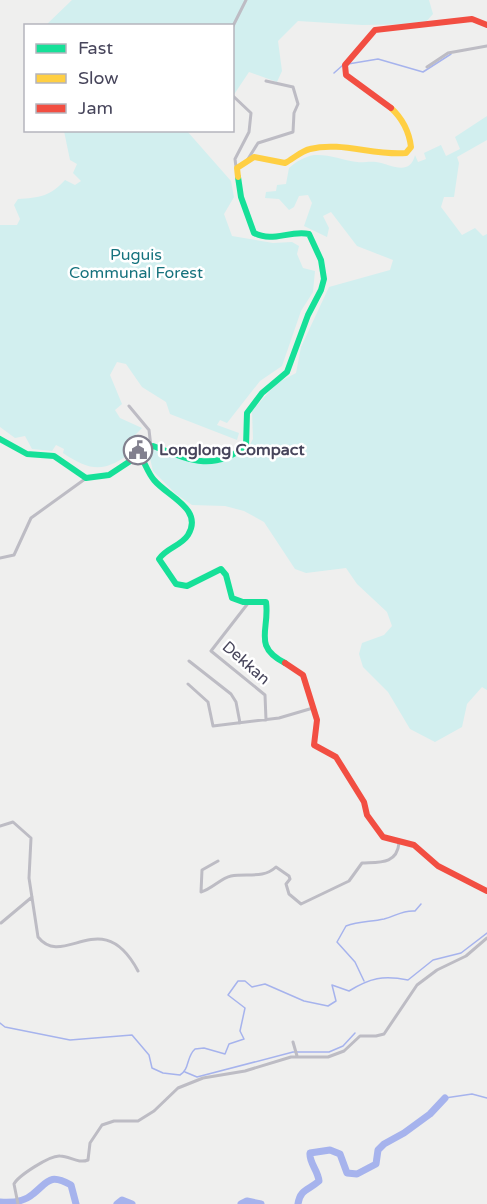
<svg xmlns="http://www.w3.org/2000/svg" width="487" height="1204" font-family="'Varela Round',sans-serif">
<rect width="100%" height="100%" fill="#efefee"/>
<path fill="#d2efef" d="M72,0h357l4,14 -9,10 -62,1 -64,-4 -20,20 4,30 -5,11 -28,-10 -16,24 -1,-70h-187z
M487,116v24l-30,17 2,6 -5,34h-10l-3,10 21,28 13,-7 8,8 4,-2v456l-5,-3 -15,17 -5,23 -27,15 -25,-13 -22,-37 -25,-25 -4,-13 3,-11 22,-8 8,-9 -5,-14 -30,-28 -11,-16 -40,5 -11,-4 -31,-47 -20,-11 -19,-5 -33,-1 -16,-11 -23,-23 -4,-17 6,-5c36,15 56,20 91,3l7,-13 -1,-28 25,-28 19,-10 5,-26 28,-60 61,-17 3,-10 -36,-14 -26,-34 -8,4 6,12 -2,9 -23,-11 8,-23 -4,-8 -9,1 -5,11 -5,3 -10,-11 -14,-1 1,-6 10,-1 1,-6 9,-1 3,-16c8,-7 15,-11 25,-13 15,-1 28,5 43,7 6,1 12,-1 19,0 14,2 34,15 39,-7l3,7 8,-3 -2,-6 17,-8 5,11 14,-7 -5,-12z
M64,131h123l44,50 3,16 -10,17 8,22 41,7 19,-1 7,4 -2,8 6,14 12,3 -2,21 -12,19 -19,55 -22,15 -33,42 -7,-3 -3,5 22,8 -2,7 -67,-26 -4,-12 -24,-15 -16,-23 -9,-2 -7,13 12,29 -7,6 5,8 22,10 -11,11 4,11c-29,21 -41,24 -72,3l1,-4 -8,-4 -4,6 -20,-2 -7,-13 -10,2 -15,-11v-202h17l3,-6 -6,-14 4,-6c21,-1 33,-3 47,-19l10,5 6,-4 -8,-8 4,-9 -7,-4z"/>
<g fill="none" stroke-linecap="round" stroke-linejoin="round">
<path stroke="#a6b3ed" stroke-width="1.5" d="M348,64l30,-5 45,13 28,-18
M334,73l9,-8
M364,981l-9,-19 -18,-20 9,-16c13,-5 24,-4 38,-7 12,-3 18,-9 31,-8l6,-7
M0,1023l5,4 65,13 62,-5 17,20 3,13 11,5 17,2c10,-6 6,-18 15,-26l9,-1 21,6 4,-10 15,-5 -4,-8 5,-23 -17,-13 10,-14h7l7,6 13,-3 39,17 24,5 8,-5 -4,-16 17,6c21,-13 34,-16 59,-11l25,-20 28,-7 26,-20
M185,1072l12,5 96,-25h36l14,-6 12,-13
M445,1098l27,-4 15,4"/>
<path stroke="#a6b3ed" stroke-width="7" d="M0,1202c12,1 24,0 33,-8 15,-12 16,-21 38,-9l5,19
M117,1204l5,-4 10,4
M241,1204l6,-3 14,3
M298,1204c2,-15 11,-14 21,-23 -1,-11 -10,-18 -9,-28l20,-3 10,4 7,19 10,1 19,-10 2,-14 6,-6 20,-11 26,-19 15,-16"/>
<path stroke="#bdbcc4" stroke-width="3" d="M232,28l14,-28
M427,67l21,-14 39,-7
M232,95l19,18 -2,19 -14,27 1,8
M248,159l10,-16 35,-11 1,-19 4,-9 -5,-17 -27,-6
M129,406l20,24 2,17
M0,558l14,-3 17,-37 54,-39
M249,602l-38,49 54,44 1,25
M189,661l42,33 5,8 4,21
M188,684l20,18 5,24 66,-8 34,-10
M0,826l13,-4 18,16 -2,40 9,59c26,33 64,-34 100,34
M218,861l-16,9 -1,22c11,-3 20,-14 30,-16 16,-3 32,3 45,-9l13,9 1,3 -4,5 3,10 12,10 48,-23 13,-18c16,-1 35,2 37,-20
M1,923l31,-26
M293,1042l4,14
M18,1204l-4,-20c4,-8 36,-29 46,-28 10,0 18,8 28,4l2,-17 12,-18 12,-4h24l16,-10 24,-23 25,-10 42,-7 46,-14h37l16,-6 16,-15h16l8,-2 33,-49 20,-15 29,-14 21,-18"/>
<path stroke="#16e098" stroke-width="6" d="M0,439l27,15 27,2 32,22 23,-3 44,-29c36,14 60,26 93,0l1,-33 15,-20 25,-21 21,-57 13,-25 3,-11 -3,-19 -12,-26c-20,-4 -36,9 -55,-1l-13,-36 -3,-20
M140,455c5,8 8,18 14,25 13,16 50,29 34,55 -7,11 -22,13 -29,24l17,25 11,2 34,-17 5,6 6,23 11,4h23c4,28 -14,44 19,61"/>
<path stroke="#ffcf43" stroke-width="6" d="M238,177l-1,-9 17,-11 31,6c8,-4 16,-12 25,-14 31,-8 64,7 96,4l5,-6c-2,-16 -8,-28 -20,-39"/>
<path stroke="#f24e42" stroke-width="6" d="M391,108l-45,-33 -1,-10 30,-35 97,-11 15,6
M285,663l18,12 14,45 -3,25 22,12 28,45 3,13 16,22 31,8 24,21 49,25"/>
</g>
<defs>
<g id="civic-ring" transform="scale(1.5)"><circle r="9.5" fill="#fff" stroke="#82808e" stroke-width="1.5"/><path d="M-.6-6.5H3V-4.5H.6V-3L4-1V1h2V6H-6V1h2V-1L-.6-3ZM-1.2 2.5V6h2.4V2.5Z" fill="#82808e"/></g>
</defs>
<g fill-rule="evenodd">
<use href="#civic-ring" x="138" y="450"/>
</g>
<g text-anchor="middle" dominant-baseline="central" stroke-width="5" stroke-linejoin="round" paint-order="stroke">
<g font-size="16" fill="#15727d" stroke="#fff">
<text x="136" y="255">Puguis<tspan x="136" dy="18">Communal Forest</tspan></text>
</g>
<g font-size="16" font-weight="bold" fill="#47455b" stroke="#fff" text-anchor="start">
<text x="159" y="450">Longlong Compact</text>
</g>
<g font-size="16" fill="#47455b" stroke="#fff">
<text transform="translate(246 663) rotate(41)">Dekkan</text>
</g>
</g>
<rect x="24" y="24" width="210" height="108" fill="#ffffff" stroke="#b5b5bd" stroke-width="1.5"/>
<rect x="36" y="44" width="30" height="9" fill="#16e098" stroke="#b5b5bd" stroke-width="1.5"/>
<text x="78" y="54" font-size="18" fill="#47455b">Fast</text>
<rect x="36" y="74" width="30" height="9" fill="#ffcf43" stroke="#b5b5bd" stroke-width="1.5"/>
<text x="78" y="84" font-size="18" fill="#47455b">Slow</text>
<rect x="36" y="104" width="30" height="9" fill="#f24e42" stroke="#b5b5bd" stroke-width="1.5"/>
<text x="78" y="114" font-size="18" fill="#47455b">Jam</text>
</svg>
